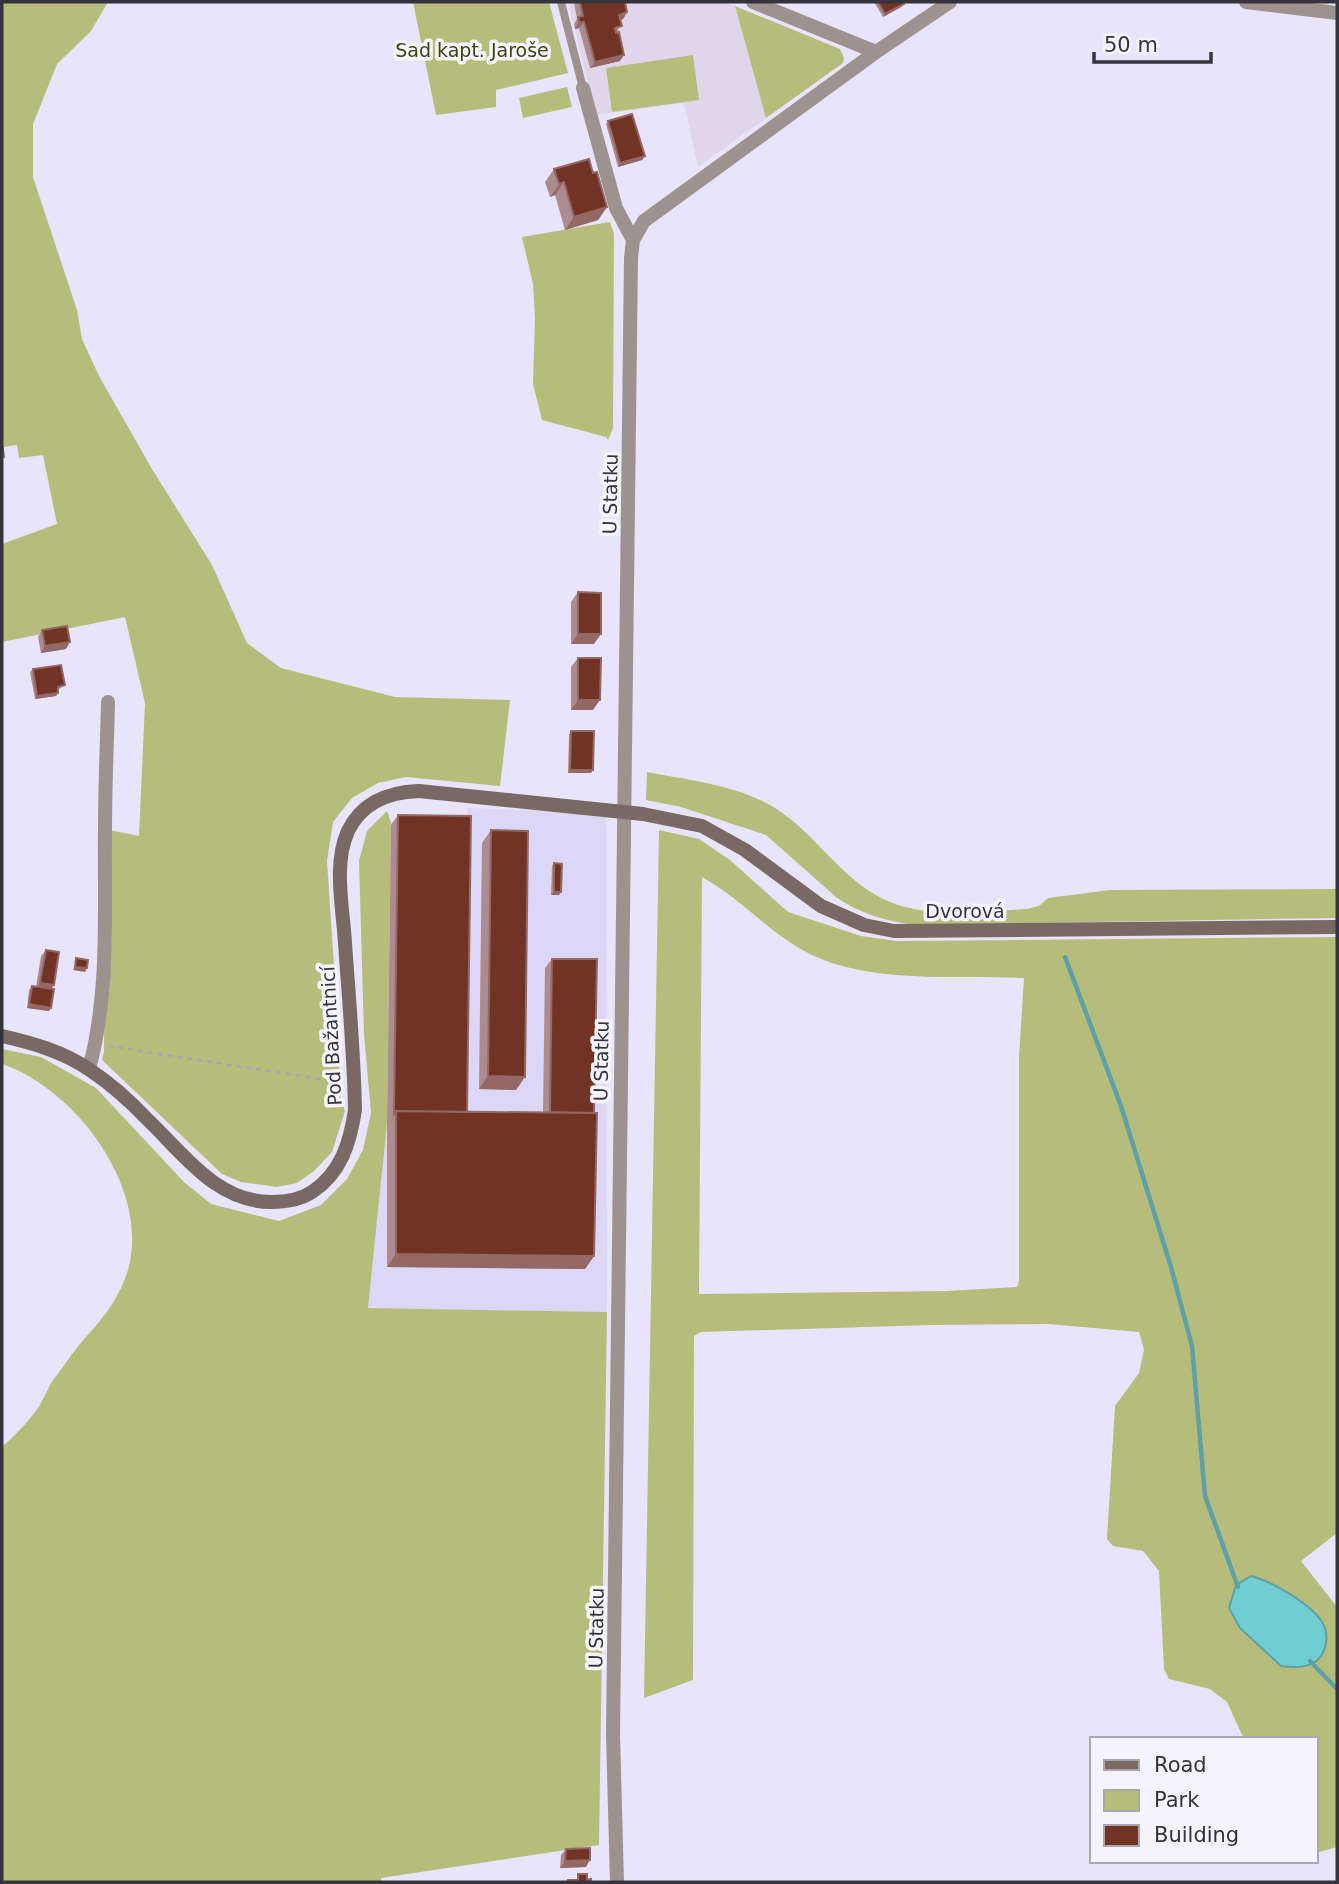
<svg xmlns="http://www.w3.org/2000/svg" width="1339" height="1884" font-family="'DejaVu Sans',sans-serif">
<rect width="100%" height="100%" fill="#e8e4fc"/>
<path fill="#dcd7f6" d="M468,808l138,5 1,499 -239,-4 19,-184 4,-302 75,2z"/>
<path fill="#e0d6e9" d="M568,2h157l10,4 31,112 -68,49 -14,-64 -88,12z"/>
<path fill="#b6bd7b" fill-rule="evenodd" d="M2,2h106l-17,29 -34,33 -24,60v53l44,133 5,29 17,37 53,93 60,96 35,78 34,25 114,29 115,3 -10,86 -94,-9 -28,6 -26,15 -19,24 -6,39 13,195 -2,34 7,21 -13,41 -18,19 -17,12 -20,4 -36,-5 -19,-8 -120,-114 2,-9 1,-222 34,7 6,-133 -20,-86 -123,25v-98l55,-20 -14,-69 -24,3 -2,-13 -13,2 -2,-14z
M413,2h136l19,71 -72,17v17l-60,8z
M735,6l105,43 4,9 -1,5 -77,55z
M693,55l6,45 -87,12 -6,-44z
M567,87l5,20 -49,11 -4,-20z
M610,222l4,12 -1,194 -5,12 -2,-3 -64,-17 -9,-36 2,-66 -2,-34 -11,-47z
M647,772c42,8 91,13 128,36 42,26 68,75 115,94 38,16 95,9 137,7l12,-3 9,-8 62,-8 227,-1v29l-423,7c-28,-4 -54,-11 -78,-28l-70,-62 -85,-28 -35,-7z
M387,811l4,11 -4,302 -19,184 239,4 -8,533 -218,33 1,4h-380v-435c14,-13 33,-31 41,-48 4,-7 6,-13 10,-19 11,-14 21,-30 33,-43 18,-20 34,-40 42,-67 23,-81 -52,-181 -126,-206v-15l39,8 55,31 88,94 27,22 68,17 42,-16 26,-26 16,-29 8,-37 -7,-79 -5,-173 8,-30z
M659,830l40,9 31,21 58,52 73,24 36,5 440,-4v596l-36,28 36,46v240l-21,6v-114h-72l-17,-37 -17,-13 -41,-10 -5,-10 -5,-98 -16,-20 -30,-5 -6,-7 8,-133 24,-33 5,-23 -5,-18 -91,-8 -117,1 -230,7 -7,4 -1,344 -49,18zM702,877c40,22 69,58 110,78 60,29 146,20 212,23l-5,79v223l-2,7 -70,4 -248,3z"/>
<path fill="#70ced1" stroke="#5ea0a5" stroke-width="2" d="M1251,1576c20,5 60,28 71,46 4,6 5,14 4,21 -4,24 -24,26 -45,23l-41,-38 -11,-20 7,-23z"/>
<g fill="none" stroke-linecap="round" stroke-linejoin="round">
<path stroke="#5ea0a5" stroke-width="4.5" d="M1065,957l56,149 50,161 21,79 13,150 33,91
M1310,1661l27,28"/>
<path stroke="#a9a6b9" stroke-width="2.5" stroke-dasharray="5 5" stroke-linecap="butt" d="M108,1046l232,36"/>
<path stroke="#9d928e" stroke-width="8" d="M561,2l22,86"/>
<path stroke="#9d928e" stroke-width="14" d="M753,2l123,50 74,-50
M1246,2l91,11
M583,88l33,120 17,32
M89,1069c21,-77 15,-160 16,-239 0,-43 2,-86 3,-128
M617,1882l-4,-147 18,-1477 2,-18 11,-19 232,-169"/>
<path stroke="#796963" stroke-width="14" d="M2,1036c31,7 62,16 88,34 21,14 40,31 57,49 36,34 69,83 124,83 15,0 29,-2 41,-10 29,-19 38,-49 43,-82 -1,-55 -6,-111 -10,-167 -2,-35 -12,-79 3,-112 14,-29 41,-39 71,-40l224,23 59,12 43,24 76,56 43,19 30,6 443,-4"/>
</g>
<path fill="#ac8c90" d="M574,2h51l2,10 -4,7 -3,1 -2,12 2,29 -30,7 -11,-40 -4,1 -1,-5 3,-5z
M874,2h28l-1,5 -18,10z
M608,121l37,35 -3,4 -24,7 -12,-43z
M554,169l39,4 14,34 -9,13 -33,10 -10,-35 -5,2 -5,-15z
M578,592l16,52h-23v-42z
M42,630l24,19 -25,4 -3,-16z
M578,658l15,52h-22v-43z
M33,669l29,19 -4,1 -2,7 -21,3 -5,-27z
M571,731l20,42h-23l1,-39z
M398,815l69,297h76l2,-144 7,-9 42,154v143l-9,13 -198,-2v-143l4,-299z
M491,830l25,260 -37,-1 3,-246z
M554,863l7,29 -2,3h-8l1,-29z
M46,950l5,39 -2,22 -22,-3 2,-18 3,-4 4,1 5,-31z
M566,1849l20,18 -26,1 1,-13z"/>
<path fill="#946865" d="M904,4l-3,3 -18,10 2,-3z
M627,12l-4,7 -8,2 4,-6z
M579,22h5l-5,6 -4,1z
M624,55l-4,6 -30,7 5,-6z
M645,156l-3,4 -24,7 2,-4z
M564,182l-9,13 -5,2 9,-13z
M607,207l-9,13 -33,10 9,-13z
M578,634h23l-7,10h-23z
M70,642l-4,7 -25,4 4,-7z
M58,693l-2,3 -21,3 2,-3z
M578,700h22l-7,10h-22z
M570,770h23l-2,3h-23z
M554,892h7l-2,3h-8z
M75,967l12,1 -2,4 -12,-2z
M40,983l14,2 -4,6 -14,-2z
M29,1004l22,4 -2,3 -22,-3z
M488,1076l37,1 -9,13 -37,-1z
M396,1254l198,2 -9,13 -198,-2z
M590,1860l-4,7 -26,1 5,-7z"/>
<path fill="#703324" stroke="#946865" stroke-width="2" d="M580,2h45l2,10 -8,3 3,11 -7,2 1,5 3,-1 5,23 -29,7 -11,-40h-5l-1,-5 5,-1z
M878,2h24l2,2 -19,10z
M632,114l13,42 -25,7 -12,-42z
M589,159l4,14 4,-1 10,35 -33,10 -10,-35 -5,2 -5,-15z
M2,441l2,16h-2z
M578,592l23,1v41h-23z
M67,626l3,16 -25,4 -3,-16z
M578,658h23l-1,42h-22z
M61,665l4,20 -7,2v6l-21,3 -4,-27z
M571,731h23l-1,39h-23z
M398,815l73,1 -4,296 -71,-1 -2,3z
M491,830l37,1 -3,246 -37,-1z
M554,863l8,1 -1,28h-7z
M46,950l13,2 -5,33 -14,-2z
M76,958l12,2 -1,8 -12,-1z
M552,959h45l-3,154 -44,-1z
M32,986l22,3 -3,19 -22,-4z
M396,1111l201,2 -3,143 -198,-2z
M590,1848v12l-25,1 1,-12z
M578,1874h9v6l4,-1v3h-23v-2h10z"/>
<g text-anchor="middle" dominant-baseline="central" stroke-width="7" stroke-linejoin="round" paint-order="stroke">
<g font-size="19" fill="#3f430f" stroke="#f5f3fd">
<text x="472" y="50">Sad kapt. Jaroše</text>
</g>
<g font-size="19" fill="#35343d" stroke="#f5f3fd">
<text transform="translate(610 494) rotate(-89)">U Statku</text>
<text x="965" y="911">Dvorová</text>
<text transform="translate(331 1036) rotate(-93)">Pod Bažantnicí</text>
<text transform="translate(601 1061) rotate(-89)">U Statku</text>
<text transform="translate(596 1628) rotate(-89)">U Statku</text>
</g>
</g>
<rect width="1339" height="1884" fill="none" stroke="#35343d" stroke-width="7"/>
<rect x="1090" y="1737" width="228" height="126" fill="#f5f3fd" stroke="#a8a7b0" stroke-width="2"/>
<rect x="1104" y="1760" width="35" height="10" fill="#796963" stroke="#a8a7b0" stroke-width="2"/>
<text x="1154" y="1772" font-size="21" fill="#35343d">Road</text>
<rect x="1104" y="1790" width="35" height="21" fill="#b6bd7b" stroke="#a8a7b0" stroke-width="2"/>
<text x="1154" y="1807" font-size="21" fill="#35343d">Park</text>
<rect x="1104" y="1825" width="35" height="21" fill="#703324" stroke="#a8a7b0" stroke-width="2"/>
<text x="1154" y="1842" font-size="21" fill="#35343d">Building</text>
<path d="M1094 52v10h117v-10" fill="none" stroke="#35343d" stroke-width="3.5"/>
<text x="1104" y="52" font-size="21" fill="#35343d" stroke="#f5f3fd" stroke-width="5" paint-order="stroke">50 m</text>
</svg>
